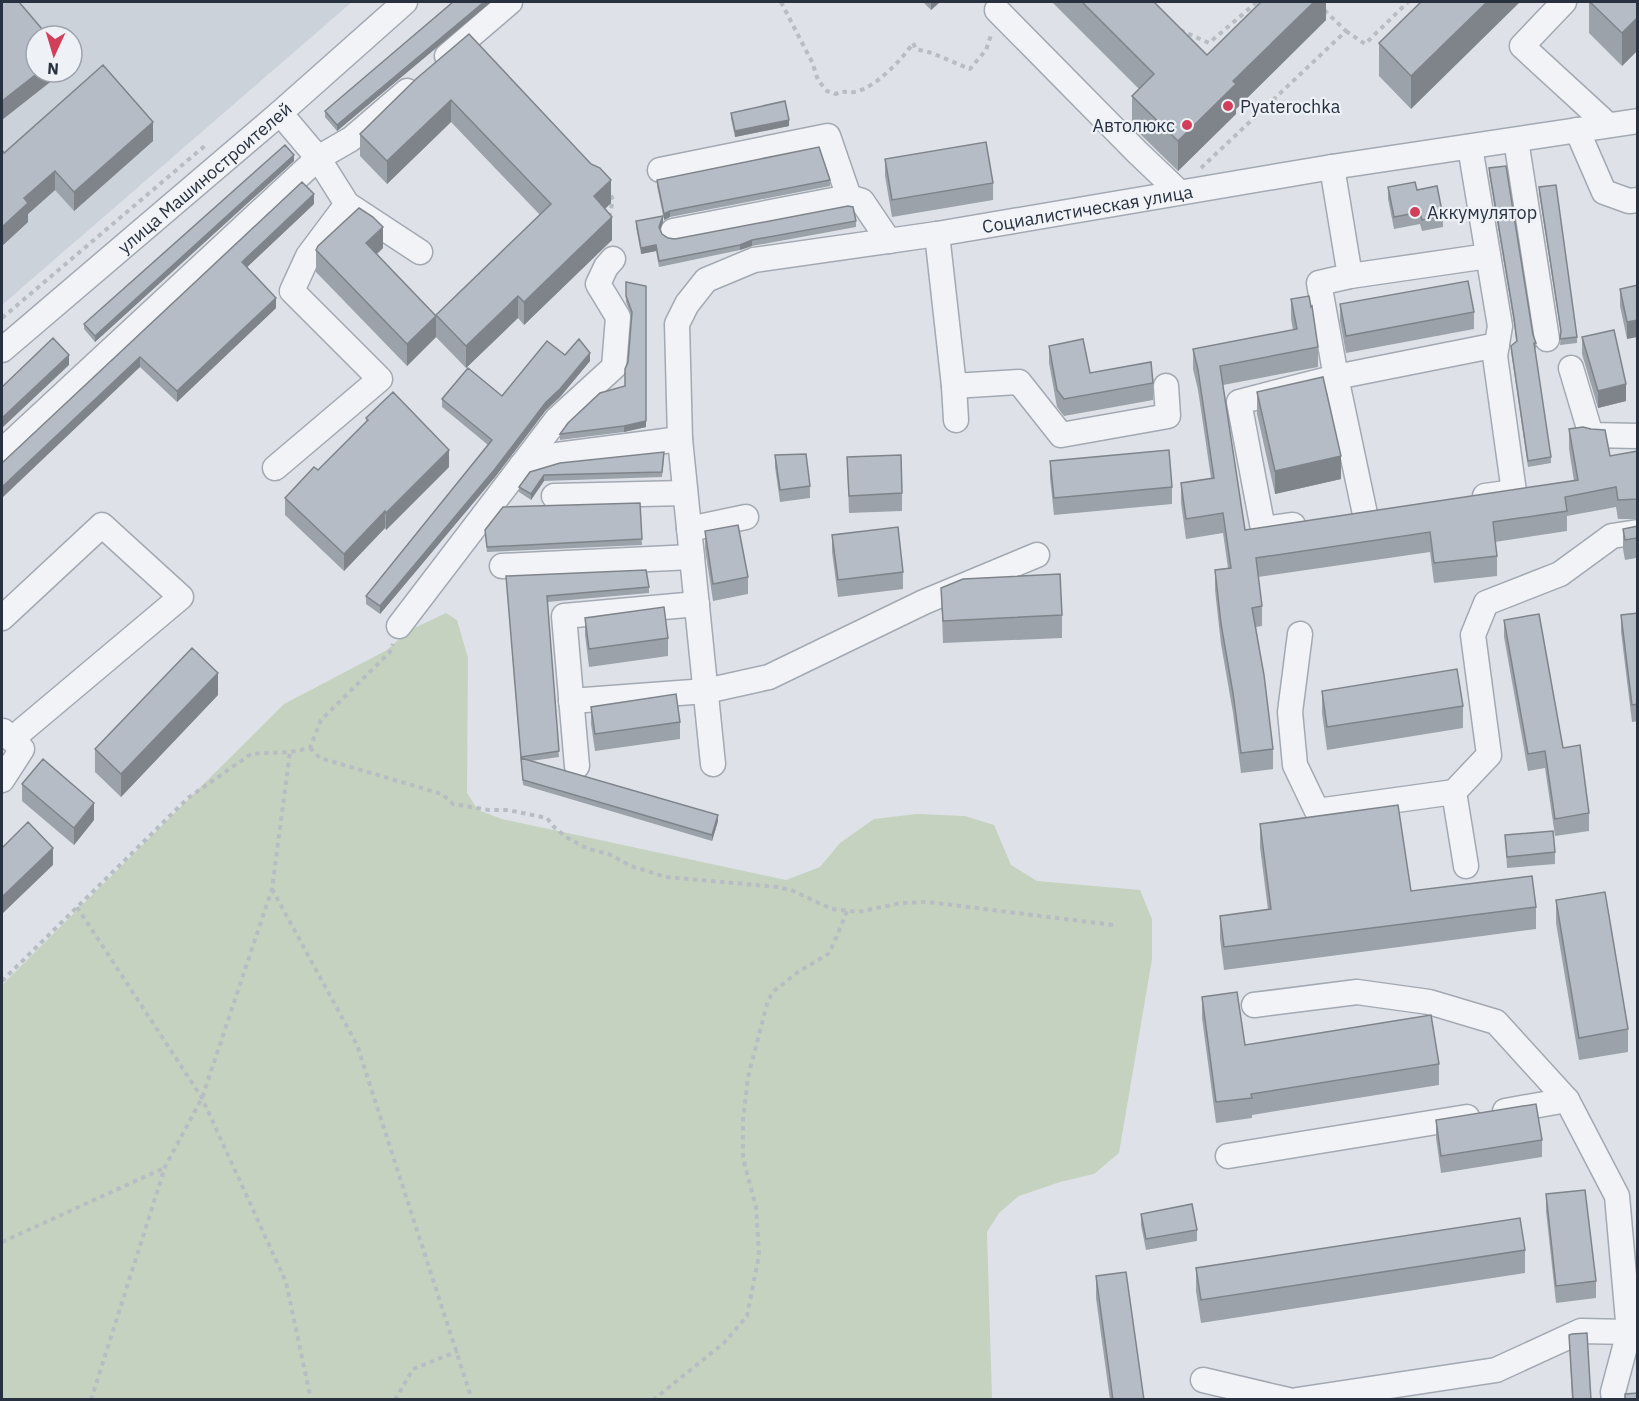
<svg xmlns="http://www.w3.org/2000/svg" width="1639" height="1401" font-family="'IBM Plex Sans',sans-serif">
<rect width="100%" height="100%" fill="#dee2e8"/>
<path fill="#ccd2da" fill-rule="evenodd" d="M2,2h350l-350,303zM36,36h36v36h-36z"/>
<path fill="#c5d2bf" d="M446,613l11,7 11,38 -1,135 11,17 24,9 284,61 34,-13 20,-24 34,-24 43,-5 48,2 29,9 17,40 26,16 103,9 12,29v40l-33,194 -25,21 -34,8 -41,14 -20,17 -12,19 5,167 -990,1v-415l282,-281 103,-54 21,-19z"/>
<g fill="none" stroke-linecap="round" stroke-linejoin="round">
<g stroke="#a3a9b2" stroke-width="27">
<g id="minor">
<path d="M1564,2l-42,44 86,79"/>
<path d="M997,10l140,142 42,40"/>
<path d="M447,56l63,-54"/>
<path d="M280,113l38,45 29,46 73,48"/>
<path d="M1577,130l27,62 25,9 9,-1"/>
<path d="M1516,140l31,199"/>
<path d="M1470,147l30,179 -5,30 19,136 -29,4"/>
<path d="M1332,167l18,109"/>
<path d="M660,170l168,-34 21,61 13,4 27,40"/>
<path d="M673,231l176,-34"/>
<path d="M937,234l17,152 65,-4 42,53 107,-19 -2,-30"/>
<path id="s1" d="M2,350l278,-237 125,-111"/>
<path d="M1571,368l20,67 47,1"/>
<path d="M954,386l2,34"/>
<path d="M2,451l316,-293 33,-19 56,-48"/>
<path d="M521,466l36,-11 123,-16"/>
<path d="M275,468l105,-89 -88,-88 16,-35 39,-52"/>
<path d="M554,496l131,-3"/>
<path d="M1365,514l-29,-137 -17,-94 31,-7 138,-20"/>
<path d="M1293,525l-30,4 -24,-127 97,-25 161,-32"/>
<path d="M689,529l57,-12"/>
<path d="M502,566l190,-9"/>
<path d="M2,618l100,-93 79,72 -169,142"/>
<path d="M399,626l158,-207 57,-52 4,-50 -20,-33 8,-17 7,-8"/>
<path d="M1300,634l-10,78 5,53 22,46 137,-19 35,-37 -16,-120 13,-32 74,-29 52,-38 26,-4"/>
<path d="M571,701l135,-10 63,-14 155,-75 113,-47"/>
<path id="s2" d="M713,764l-33,-325 -3,-115 10,-20 19,-24 48,-20 183,-26 395,-67 306,-46"/>
<path d="M577,766l-13,-150 133,-12"/>
<path d="M2,780l20,-31 -19,-18"/>
<path d="M1454,792l12,74"/>
<path d="M1254,1005l103,-13 72,10 67,20 71,78 50,96 12,136 9,1"/>
<path d="M1505,1111l62,-11"/>
<path d="M1228,1156l239,-39"/>
<path d="M1203,1380l85,20"/>
<path d="M1297,1400l199,-30 85,-39 48,1 -16,60 1,8"/>
</g>
</g>
<path stroke="#b8bdc3" stroke-width="4" stroke-dasharray="4.5 4.5" stroke-linecap="butt" d="M781,2l31,60 6,18 9,11 9,3c8,-4 11,-1 18,-2 20,-3 49,-33 59,-49l3,6 16,4 38,16 16,-19 6,-18
M1180,30l29,13 48,-41
M1346,31l19,13 43,-42
M1201,168l145,-137 -30,-29
M609,217l4,-17 -3,-7
M2,318l205,-174
M310,748l10,10 122,36 11,10 36,6h19l39,8 7,9 12,10 22,12 21,5 22,12 35,11 112,10 13,3 41,19 26,3 43,-9 27,-1 185,23
M272,889l85,156 115,355
M77,907l125,191 84,184 25,118
M2,981l186,-183 63,-44 39,-2 20,-4 11,-28 69,-68 3,-8
M2,1242l162,-74
M91,1400l74,-233 37,-69 70,-209 18,-137
M395,1400l18,-31 45,-18
M653,1400l71,-57 23,-27 12,-61 -3,-48 -13,-49v-38l5,-43 20,-77 6,-9 24,-19 30,-18 6,-11 13,-32"/>
<use href="#minor" stroke="#f1f3f6" stroke-width="24"/>
</g>
<path fill="#9ca2a9" d="M453,2h38l-154,129 -12,-14v-6z
M923,2h17l-9,8z
M1052,2h102l53,53 119,-53v18l-90,89v5l-58,57 -46,-45v-30l7,-7z
M1421,2l-10,107 -32,-33v-33z
M1589,2h49v48l-16,16 -33,-33z
M469,34l142,169 -6,6 7,31 -88,85 -6,-7 -52,50 -30,-31 -29,29 -91,-94v-22l67,-2 -7,6 60,62 104,-101 -89,-93 -64,62 -27,-28v-22z
M731,113l58,13 -54,11 -4,-19z
M153,141l-79,70 -19,-21 -27,24v8l-26,24v-96l2,3z
M885,159l108,24v17l-101,17 -7,-41z
M294,161l-199,181 -11,-13v-5z
M1489,168l44,167 3,8v5l-2,1 17,108v6l-23,4 -17,-116v-5l5,-5 -2,-17 -25,-150z
M657,180h173v6l-160,31 -6,3 -7,-34z
M1388,187l29,3 26,26v11l-21,4 -2,-7 -26,5 -6,-30z
M1539,187l38,150v6l-17,2 1,-11 -22,-141z
M314,204l-67,63 29,41 -99,94 -37,-35 -138,96z
M636,221l27,1 -3,8 2,4 6,4 7,1 181,-18v6l-104,19 -12,4 -81,17 -3,-16 -15,3 -5,-27z
M626,282l20,4v141l-22,5 -64,8v-6l65,-48 3,-24 4,-45 -6,-15z
M1638,285l-11,54 -7,-33v-17z
M1291,299l27,48v20l-95,18 22,145 329,-49 -5,-32v-20l41,27 28,-5v68h-20l-2,-12 -49,9v15l-72,11 2,14v20l-63,7 -4,-31 -172,25 4,29v20l-6,1 17,122v20l-32,4 -8,-60 -12,-69 -6,-54v-20l13,-2 -5,-35 -37,6 -5,-36v-20l30,-5 -13,-88 -5,-21v-20l100,-19 -2,-11z
M1340,304l134,8v17l-128,24 -6,-32z
M1582,337l44,64 -28,7 -16,-54z
M1049,346l41,27 63,10v17l-89,16 -7,-9 -8,-44z
M565,355l25,6 -30,36 -14,13 -51,67 -115,137 -14,-10v-8l122,-151 -46,-38v-8l60,-3z
M1257,392l84,87 -66,15 -18,-80z
M366,418l83,49 -63,63 -1,-2 -41,43 -59,-56v-17l33,-28 48,-47z
M775,455l35,31v12l-30,4 -5,-35z
M847,457l55,36v18l-53,2z
M664,458l-2,19 -118,4 -13,19 -12,-8v-5l11,-15z
M1050,461l122,26v17l-118,11 -4,-37z
M640,503l2,42 -155,7 -2,-22z
M1638,526v39l-2,-7 -11,2 -2,-11v-20z
M705,531l43,46v17l-35,7 -8,-52z
M832,535l71,37v17l-65,8 -6,-45z
M506,576l143,11v6l-102,9 12,155 -28,4 187,60 -6,20 -189,-56z
M941,588l121,27v23l-119,5z
M1638,613v108l-6,1 -11,-90v-17z
M585,618l83,20v18l-79,11 -4,-32z
M1504,620l59,128 26,65v18l-34,5 -10,-68 -17,3 -24,-134z
M1322,691l141,15v22l-136,22 -5,-37z
M218,695l-97,102 -26,-25v-23z
M591,707l89,15v17l-85,12 -4,-27z
M22,784l72,36 -20,25 -52,-44z
M1260,824l151,67 125,16v22l-312,41 -4,-31v-23l48,-6 -8,-63z
M1505,835l50,17v12l-48,4z
M1556,900l72,129v23l-49,8 -23,-137z
M1202,997l43,48 194,19v21l-187,30v3l-36,5 -14,-105z
M1436,1120l106,20v17l-101,16 -5,-35z
M1546,1194l50,87v17l-40,5 -10,-92z
M1141,1214l56,16v11l-51,9 -5,-25z
M1525,1250v23l-324,50 -5,-32v-23z
M1096,1276l48,124h-34l-14,-102z
M1569,1335l22,65h-19z"/>
<path fill="#7f848a" d="M484,2h7l-154,129v-6z
M931,2h9l-9,8z
M1314,2h12v18l-90,89v5l-58,57v-30l55,-60z
M1487,2h33l-109,107v-33z
M1638,17v33l-16,16v-33z
M39,72h24l-61,48v-19z
M451,100v22l-64,62v-23z
M789,120v6l-54,11v-6z
M153,122v19l-79,70v-19z
M294,155v6l-199,181v-6z
M55,171v19l-27,24v8l-26,24v-19l22,-29z
M611,180v23l-17,16v-23z
M314,194v10l-72,68v-10z
M670,211v6l-6,3v-6z
M663,216v6l-4,11v-6z
M612,217v23l-88,85v-23z
M383,227v21l-17,17v-22z
M752,240v6l-12,4v-5z
M656,245v6l-15,3v-6z
M518,296v22l-52,50v-22z
M276,298v10l-99,94v-11z
M436,316v21l-29,29v-22z
M1638,320v17l-11,2v-17z
M590,353v8l-30,36 -14,13 -51,67 -115,137v-8l166,-204z
M69,355v10l-67,63v-10z
M140,357v10l-138,131v-11z
M1626,384v17l-28,7v-17z
M646,421v6l-22,5v-6z
M449,450v17l-63,63v-17z
M1341,456v23l-66,15v-23z
M544,475v6l-13,19v-6z
M385,511v17l-41,43v-17z
M218,673v22l-97,102v-23z
M94,803v17l-20,25v-17z
M718,815v6l-6,20v-6z
M53,848v17l-51,49v-17z"/>
<path fill="#b5bcc5" stroke="#7f848a" stroke-width="1.5" d="M2,2h17l29,34h-12v36h3l-37,29z
M453,2h31l-147,123 -12,-14z
M1082,2h72l53,53 54,-53h53l-81,79 3,3 -58,57 -46,-45 22,-22z
M1421,2h66l-76,74 -32,-33z
M1590,2h48v15l-16,16z
M469,34l122,130 9,4 11,12 -17,16 18,21 -88,85 -6,-6 -52,50 -30,-31 115,-111 -100,-104 -64,61 -27,-27 56,-55z
M103,65l50,57 -79,70 -19,-21 -31,27 4,5 -26,24v-77l2,3z
M785,101l4,19 -54,11 -4,-18z
M986,142l7,41 -101,17 -7,-41z
M285,145l9,10 -199,181 -11,-12z
M819,147l11,33 -160,31 -6,3 -7,-34z
M1506,166l27,169 3,8h-2l17,114 -23,4 -17,-115 6,-5 -3,-23 -25,-150z
M302,182l12,12 -72,68 34,36 -99,93 -37,-34 -138,130v-24z
M1415,182l2,8 20,-4 6,30 -21,4 -2,-8 -26,5 -6,-30z
M1556,185l21,152 -17,2 1,-8 -22,-144z
M848,206l5,1 3,14 -104,19 -12,5 -81,16 -3,-16 -15,3 -5,-27 27,-5 -4,11 3,7 6,4 7,1z
M359,208l14,9 10,10 -17,16 70,73 -29,28 -91,-94 2,-4z
M1468,281l6,31 -128,24 -6,-32z
M626,282l20,4v135l-22,5 -64,8 8,-11 32,-30 25,-7v-17l3,-7 4,-50 -6,-16z
M1638,285v35l-11,2 -7,-33z
M1309,296l2,11 1,-1 6,41 -98,19 25,164 333,-50 -9,-51 14,-2 8,2 14,1 5,26 28,-5v48l-20,1 -2,-13 -51,10 2,14 -74,11 4,34 -63,7 -4,-31 -174,26 6,48 -10,2 12,67 9,74 -32,4 -8,-60 -12,-69 -6,-54 16,-2 -8,-55 -37,6 -5,-36 33,-5 -16,-108 -5,-21 104,-20 -6,-30z
M1614,330l12,54 -28,7 -16,-54z
M53,338l16,17 -67,63v-31z
M579,339l11,14 -30,36 -14,13 -51,67 -115,137 -14,-10 126,-156 -50,-41 26,-31 34,28 45,-55 18,14z
M1083,339l7,34 61,-11 2,21 -89,16 -7,-9 -8,-44z
M1323,377l18,79 -66,15 -18,-79z
M393,392l56,58 -63,63 -1,-2 -41,43 -59,-56 29,-31 4,3 50,-50 -2,-2z
M1169,450l3,37 -118,11 -4,-37z
M664,452l-2,20 -118,3 -13,19 -12,-7 11,-15 30,-9z
M806,454l4,32 -30,4 -5,-35z
M901,455l1,38 -53,3 -2,-39z
M640,503l2,36 -155,8 -2,-17 18,-23z
M738,525l10,52 -35,7 -8,-53z
M1638,526v20l-2,-8 -11,2 -2,-11z
M898,527l5,45 -65,8 -6,-45z
M646,570l3,17 -102,9 12,155 -38,6 -15,-181z
M1060,574l2,41 -119,6 -2,-33 22,-9z
M664,607l4,31 -79,11 -4,-31z
M1638,613v91l-6,1 -11,-90z
M1539,614l24,134 17,-3 9,68 -34,6 -10,-68 -17,3 -24,-134z
M192,648l26,25 -97,101 -26,-25z
M1457,669l6,37 -136,21 -5,-36z
M676,694l4,28 -85,12 -4,-27z
M521,758l197,57 -6,20 -189,-55z
M43,759l51,44 -20,25 -52,-44z
M1398,805l13,86 121,-15 4,31 -312,40 -4,-31 51,-7 -11,-85z
M28,822l25,26 -51,49v-49z
M1553,831l2,21 -48,5 -2,-22z
M1605,892l23,137 -49,9 -23,-138z
M1237,992l8,53 186,-30 8,49 -188,30 1,4 -36,4 -14,-105z
M1536,1104l6,36 -101,16 -5,-36z
M1585,1190l11,91 -40,5 -10,-92z
M1192,1204l5,26 -51,9 -5,-25z
M1520,1218l5,32 -324,50 -5,-32z
M1126,1272l18,128h-31l-17,-124z
M1587,1333l4,67h-18l-4,-65 3,-1z
M1638,1393v7h-13v-6z"/>
<g fill="#d23f5a" stroke="#eef1f6" stroke-width="2">
<circle cx="1228" cy="106" r="6"/>
<circle cx="1187" cy="125" r="6"/>
<circle cx="1415" cy="212" r="6"/>
</g>
<g text-anchor="middle" dominant-baseline="central" stroke-width="4.5" stroke-linejoin="round" paint-order="stroke">
<g font-size="18" fill="#27313f" stroke="#eef1f6" text-anchor="start">
<text x="1240" y="106">Pyaterochka</text>
<text x="1175" y="125" text-anchor="end">Автолюкс</text>
<text x="1427" y="212">Аккумулятор</text>
</g>
<g font-size="18" fill="#27313f" stroke="#eef1f6">
<text stroke="none"><textPath href="#s1" startOffset="266">улица Машиностроителей</textPath></text>
<text stroke="none"><textPath href="#s2" startOffset="884">Социалистическая улица</textPath></text>
</g>
</g>
<rect width="1639" height="1401" fill="none" stroke="#27313f" stroke-width="6"/>
<g transform="translate(54 54) rotate(184)"><circle r="28" fill="#eef1f6" stroke="#9ea4ad" stroke-width="1.5"/>
<path d="M0-4.5L10 22L0 15L-10 22Z" fill="#d23f5a"/>
<text y="-9" font-size="16" font-weight="bold" text-anchor="middle" fill="#27313f">N</text>
</g>
</svg>
